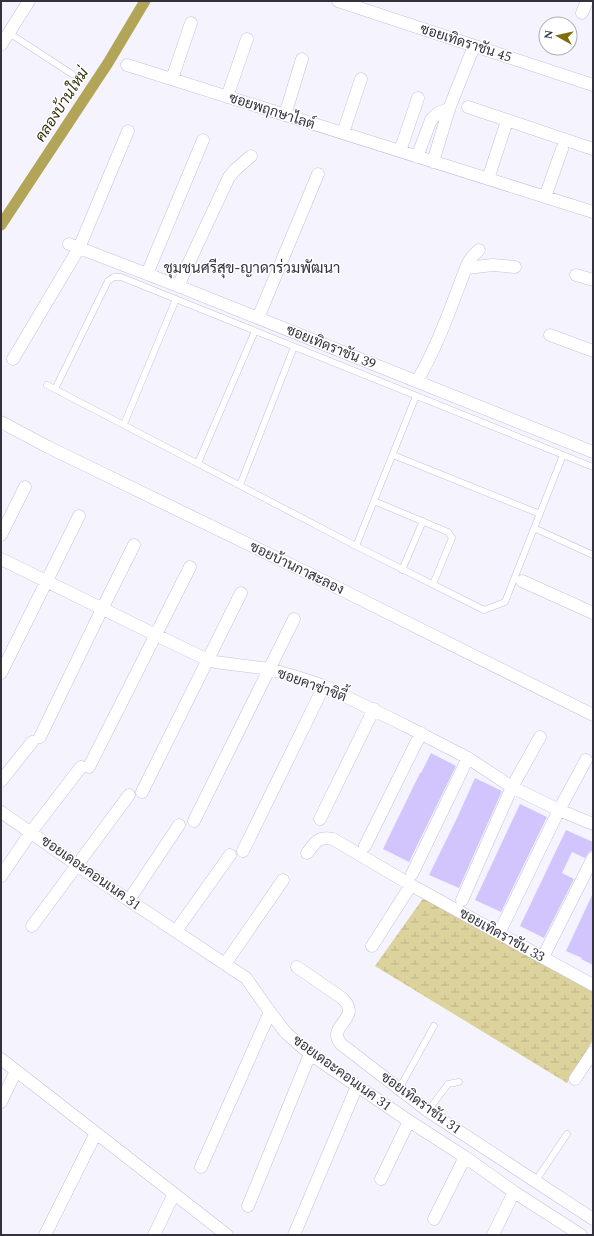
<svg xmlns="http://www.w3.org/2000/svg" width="594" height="1236" font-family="Spectral,Sarabun,serif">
<defs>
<pattern id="wetland-marsh" width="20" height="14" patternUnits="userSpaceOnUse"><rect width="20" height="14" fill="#dcd29c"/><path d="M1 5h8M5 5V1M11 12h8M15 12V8" fill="none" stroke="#bdb587"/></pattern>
</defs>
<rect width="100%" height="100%" fill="#f5f3fe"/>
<path fill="url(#wetland-marsh)" d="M424,897l169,93v50l-26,43 -192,-117z"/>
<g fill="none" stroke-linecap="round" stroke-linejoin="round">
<path stroke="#b3a558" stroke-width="11" d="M1,225l107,-162 37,-62"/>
</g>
<path fill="#d2c5fe" d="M431,753l25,13 -47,96 -26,-13 37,-76h1z
M475,778l27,13 -43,97 -30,-13 29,-59z
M520,804l27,13 -46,95 -26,-12z
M566,830l27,12v8l-4,2 -4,6 -13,-6 -10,21 12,6 -30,59 -24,-12z
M593,893v72l-12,-6 1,-1 -16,-7z"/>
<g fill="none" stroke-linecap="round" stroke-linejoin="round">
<g stroke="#c5c0db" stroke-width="7">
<path id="lane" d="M9,33l63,41
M47,385l309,161 128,64 21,-8 58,-147
M55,389l53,-108 6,-4h7l472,190
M124,424l52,-125
M393,455l147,59
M198,463l57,-132
M240,485l54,-138
M374,501l74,31 4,6 -19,46
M534,528l59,27
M356,546l60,-150
M402,570l21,-49
M399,1089l35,-63
M428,1111l20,-27 11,-2
M535,1182l32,-48"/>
</g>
<g stroke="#c5c0db" stroke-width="13">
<path id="street" d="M338,1l255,84
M582,13l5,-12
M1,45l28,-44
M127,65l466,147
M172,79l19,-56
M227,97l20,-58
M468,107l125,42
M285,115l17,-56
M343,133l18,-54
M400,151l18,-53
M417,157l14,-37 7,-7 11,-4
M433,162l16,-53 25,-63
M488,179l17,-52
M545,197l17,-48
M69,244l109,42 415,166
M467,268l26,-3 22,2
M147,274l56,-134
M576,275l17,5
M178,286l51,-109 6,-7 16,-14
M258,318l60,-144
M550,335l43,16
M13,359l66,-111 49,-117
M417,381c22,-37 35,-78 51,-118l4,-6 7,-7
M1,422l47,25 268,130 277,138
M1,535l24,-48
M1,559l155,76 52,25 7,2 54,7 28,8 27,9 80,39 64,33 44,29 47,23 34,14
M522,581l71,32
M1,673l78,-157
M40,737l62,-128 32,-64
M89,767l101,-200
M1,781l31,-39
M142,792l99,-199
M1,812l102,71 143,95 24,34 16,21 24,21 99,67 56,36 49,35 67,43
M320,819l54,-110
M194,821l100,-202
M365,846l56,-113
M243,851l81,-165
M307,853c9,-11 11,-17 26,-14l78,46 182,100
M412,874l56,-116
M1,876l30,-44 50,-65
M129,900l50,-75
M462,900l50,-113 28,-50
M32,926l97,-131
M502,927l57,-117 27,-50
M176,931l54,-76
M372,946l39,-61
M546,951l47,-93
M225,964l58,-84
M297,967l45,31c22,21 -17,27 -1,46l87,67 165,108
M1,1059l226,176
M575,1079l18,-27
M1,1102l15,-31
M201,1167l69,-155
M381,1179l28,-58
M248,1206l62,-152
M434,1219l31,-62
M45,1235l51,-102
M154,1235l20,-41
M294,1235l63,-149
M493,1235l21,-43"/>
</g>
<use href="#lane" stroke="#fff" stroke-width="6"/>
<use href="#street" stroke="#fff" stroke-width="12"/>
</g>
<g text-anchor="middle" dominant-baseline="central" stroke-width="3" stroke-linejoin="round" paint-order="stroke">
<g font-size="14" fill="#34323d" stroke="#fff">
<text transform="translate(466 43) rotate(18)">ซอยเทิดราชัน 45</text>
<text transform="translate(272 111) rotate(18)">ซอยพฤกษาไลต์</text>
<text transform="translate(331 347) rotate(22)">ซอยเทิดราชัน 39</text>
<text transform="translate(297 568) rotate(26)">ซอยบ้านกาสะลอง</text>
<text transform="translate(312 685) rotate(20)">ซอยคาซ่าซิตี้</text>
<text transform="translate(91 873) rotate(35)">ซอยเดอะคอนเนค 31</text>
<text transform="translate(502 935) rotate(29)">ซอยเทิดราชัน 33</text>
<text transform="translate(342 1073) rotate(36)">ซอยเดอะคอนเนค 31</text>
<text transform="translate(421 1103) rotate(36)">ซอยเทิดราชัน 31</text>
</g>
<g font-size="15" font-style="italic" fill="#352f0c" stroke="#fff">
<text transform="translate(62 105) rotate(-57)">คลองบ้านใหม่</text>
</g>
<g font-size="15" fill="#34323d" stroke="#fff">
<text x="252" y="268">ชุมชนศรีสุข-ญาดาร่วมพัฒนา</text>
</g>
</g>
<rect width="594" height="1236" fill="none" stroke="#34323d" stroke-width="4"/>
<g transform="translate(558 36) rotate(278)"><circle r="19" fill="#ffffff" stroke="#aeadb1"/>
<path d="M0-3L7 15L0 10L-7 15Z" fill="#7d6e0a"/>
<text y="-6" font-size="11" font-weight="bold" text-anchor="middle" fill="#34323d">N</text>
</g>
</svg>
